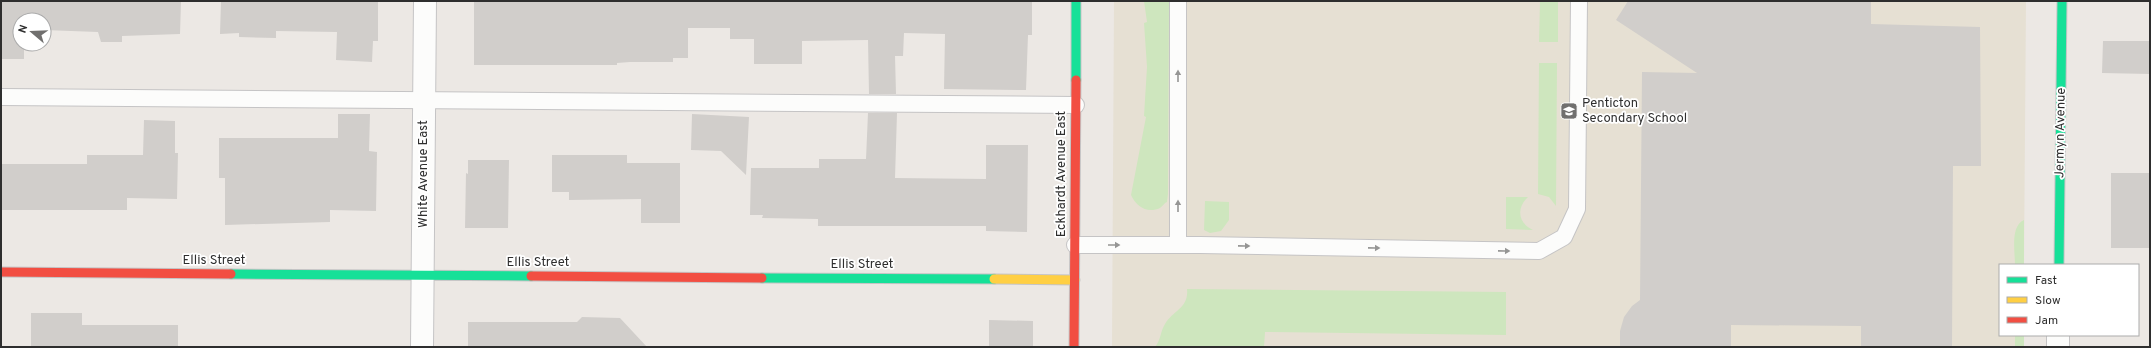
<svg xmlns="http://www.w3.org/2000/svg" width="2151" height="348" font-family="Overpass,sans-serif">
<rect width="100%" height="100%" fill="#ece8e4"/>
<path fill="#e6e0d3" d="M1114,1h912l-2,264h-24v70h24v12h-912z"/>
<path fill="#cee6be" d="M1144,1h25l-1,193 -1,8c-3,1 -4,4 -7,6 -13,6 -24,-2 -29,-13l15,-78 -2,-1 3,-49 -3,-44 3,-1z
M1540,1h18v41h-19z
M1539,63h18l-1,143 -7,-9 -11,-3z
M1506,197h22c-12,11 -10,26 5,33l-27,-1z
M1205,201l24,1v18l-8,11 -11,2 -6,-3z
M2024,220v45h-9c0,-13 -5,-39 9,-45z
M1187,289l319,3v43l-241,-3 -1,15h-109c6,-7 5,-15 10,-23 8,-14 24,-16 22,-35z
M2015,335h9v12h-9z"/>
<path fill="#d1cecb" d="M1,1h180l-1,33 -58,2v6h-21l-3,-10 -54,-2v-10h-24v24h4v15h-23z
M221,1h157v40h-5l-1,21 -36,-2 1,-28 -61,-1v7l-37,-1v-4l-19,1z
M474,1h558v34h-4l-2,55 -82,-1 1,-55 -41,-1 -1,23h-8l1,38h-27l-1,-54 -66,1v23h-48v-25h-24v-11h-42v30h-15v4h-43l-13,1v2h-143z
M1628,1h243v23l109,3 1,139h-28l-1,181h-91v-21l-130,-1v22h-111v-16l4,-14 8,-11 8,-6 2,-228 55,1 -81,-53z
M2103,41h47v33l-48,-1z
M868,113h29l-2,65 91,1v-34h42l-1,87 -41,-1v-5h-168v-7l-56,-1 1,-3h-13l1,-47h68v-9h47z
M338,114h32l-1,37 8,1 -1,59 -46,-1v12l-105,3v-47h-6v-40h119z
M692,114l57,3 -3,58 -25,-24 -30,-1z
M144,120l31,1v32h3l-1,46 -50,-1v12h-126v-46h86v-9h56z
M552,155h75v8h53v60h-39v-24l-72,1v-8h-17z
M468,160h41l-1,68h-43l1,-55 2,1z
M2111,173h39v75h-39z
M31,313h51v12h96v22h-147z
M582,317l38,1 27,29h-179v-25h109z
M989,320l44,1v26h-44z"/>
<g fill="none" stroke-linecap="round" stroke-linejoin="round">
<g stroke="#c5c4c5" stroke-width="18">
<path id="lane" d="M1,97l1075,8
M1075,245h125l339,6 25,-14 13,-28 2,-208
M1178,245v-244"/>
</g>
<g stroke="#c5c4c5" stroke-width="24">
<path id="street" d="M422,347l3,-346
M2058,347v-12"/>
</g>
<g stroke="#c5c4c5" stroke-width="11">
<path id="fast" d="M1076,80v-79
M2059,265l3,-264
M231,274l300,2
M762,278l232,1"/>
</g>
<g stroke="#c5c4c5" stroke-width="11">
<path id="slow" d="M994,279l81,1"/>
</g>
<g stroke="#c5c4c5" stroke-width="11">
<path id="jam" d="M1,272l230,2
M531,276l231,2
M1074,347l2,-267"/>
</g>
<use href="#lane" stroke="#fcfcfb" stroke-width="16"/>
<use href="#street" stroke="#fcfcfb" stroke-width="22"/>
<use href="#fast" stroke="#16e098" stroke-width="9"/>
<use href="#slow" stroke="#ffcf43" stroke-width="9"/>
<use href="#jam" stroke="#f24e42" stroke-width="9"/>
</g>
<defs><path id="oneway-solid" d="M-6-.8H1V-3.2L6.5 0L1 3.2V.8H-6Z"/></defs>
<g fill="#959594">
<use href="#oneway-solid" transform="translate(1178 76) rotate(-90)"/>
<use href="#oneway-solid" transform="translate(1178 206) rotate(-90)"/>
<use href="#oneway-solid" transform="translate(1114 245)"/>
<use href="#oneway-solid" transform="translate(1244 246) rotate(1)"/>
<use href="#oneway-solid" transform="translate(1374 248) rotate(1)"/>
<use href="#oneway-solid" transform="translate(1504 251) rotate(1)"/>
</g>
<defs>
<g id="school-square" transform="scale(0.9)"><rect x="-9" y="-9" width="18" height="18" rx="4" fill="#706f6e" stroke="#fff"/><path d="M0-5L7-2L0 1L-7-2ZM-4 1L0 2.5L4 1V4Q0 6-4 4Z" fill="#fff"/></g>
</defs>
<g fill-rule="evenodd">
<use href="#school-square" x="1569" y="111"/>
</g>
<g text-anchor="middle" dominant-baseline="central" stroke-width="3.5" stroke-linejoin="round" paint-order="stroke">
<g font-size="13" fill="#2e2e2e" stroke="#fff" text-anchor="start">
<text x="1582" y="104">Penticton<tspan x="1582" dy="15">Secondary School</tspan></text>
</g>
<g font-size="13" fill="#2e2e2e" stroke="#fff">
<text transform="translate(2061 133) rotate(-89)">Jermyn Avenue</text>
<text transform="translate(424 174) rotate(-90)">White Avenue East</text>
<text transform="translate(1062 174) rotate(-90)">Eckhardt Avenue East</text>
<text x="214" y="261">Ellis Street</text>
<text x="538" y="263">Ellis Street</text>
<text x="862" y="265">Ellis Street</text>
</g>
</g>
<rect width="2151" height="348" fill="none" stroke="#2e2e2e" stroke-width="4"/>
<rect x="1999" y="264" width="140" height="72" fill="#ffffff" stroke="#ababab"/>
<rect x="2007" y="277" width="20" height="6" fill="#16e098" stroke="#ababab"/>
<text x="2035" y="284" font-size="12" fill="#2e2e2e">Fast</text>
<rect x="2007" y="297" width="20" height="6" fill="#ffcf43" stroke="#ababab"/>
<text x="2035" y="304" font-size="12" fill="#2e2e2e">Slow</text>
<rect x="2007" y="317" width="20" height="6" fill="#f24e42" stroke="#ababab"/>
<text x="2035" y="324" font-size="12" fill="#2e2e2e">Jam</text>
<g transform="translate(32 32) rotate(289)"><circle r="19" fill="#ffffff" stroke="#ababab"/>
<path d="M0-3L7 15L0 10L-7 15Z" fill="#706f6e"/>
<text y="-6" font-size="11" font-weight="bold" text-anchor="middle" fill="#2e2e2e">N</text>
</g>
</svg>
